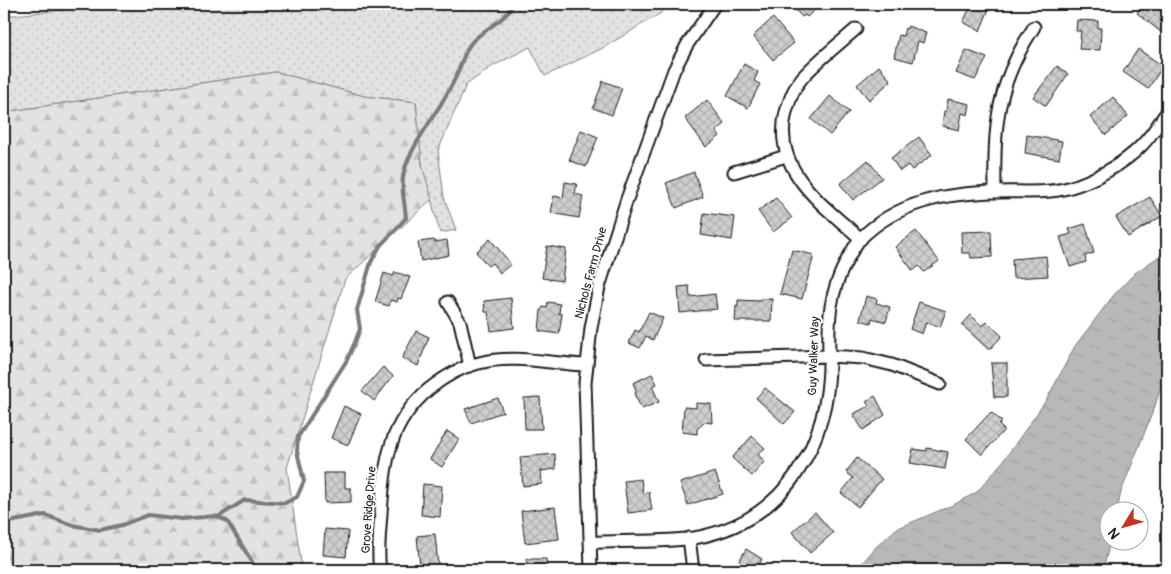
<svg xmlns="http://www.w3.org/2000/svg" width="1171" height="574" font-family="Pangolin,sans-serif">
<defs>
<pattern id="grass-dots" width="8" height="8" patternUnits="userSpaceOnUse" patternTransform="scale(1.25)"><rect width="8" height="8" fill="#e2e2e2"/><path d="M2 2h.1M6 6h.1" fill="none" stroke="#c1c1c1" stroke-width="1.8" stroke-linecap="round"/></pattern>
<pattern id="forest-firs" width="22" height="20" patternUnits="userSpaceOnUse" patternTransform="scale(1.25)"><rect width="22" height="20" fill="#e2e2e2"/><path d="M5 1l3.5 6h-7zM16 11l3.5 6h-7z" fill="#c1c1c1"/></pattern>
<pattern id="water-ripples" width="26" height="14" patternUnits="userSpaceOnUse" patternTransform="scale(1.25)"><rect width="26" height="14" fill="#b8b8b8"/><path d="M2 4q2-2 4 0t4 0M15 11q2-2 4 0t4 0" fill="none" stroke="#9e9e9e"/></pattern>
<pattern id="building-cross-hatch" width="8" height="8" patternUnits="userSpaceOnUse" patternTransform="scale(1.25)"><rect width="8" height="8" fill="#cecece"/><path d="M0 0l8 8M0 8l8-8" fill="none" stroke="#b0b0b0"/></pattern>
</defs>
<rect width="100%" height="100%" fill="#fff"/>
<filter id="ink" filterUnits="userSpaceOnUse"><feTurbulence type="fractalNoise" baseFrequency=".02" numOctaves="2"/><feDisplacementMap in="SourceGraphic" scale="10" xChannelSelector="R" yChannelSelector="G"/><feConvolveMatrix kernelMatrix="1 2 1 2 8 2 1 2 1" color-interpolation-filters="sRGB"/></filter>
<g filter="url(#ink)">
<path fill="url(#grass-dots)" stroke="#7f7f7f" d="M122,4h540l-1,9 -60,36 -56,27 -15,-29 -39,20 -25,18 -28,66 6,46 12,33 -16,3 -18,-68 -6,-63 -52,-6 -88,-24 -272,40v-96z"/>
<path fill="url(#forest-firs)" stroke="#7f7f7f" d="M276,72l88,24 52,6 6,63 10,34 -87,80 -58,189 15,102h-298v-458z"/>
<path fill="url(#water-ripples)" stroke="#7a7a7a" d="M1167,251v115l-12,40 -34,86 -4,19 -9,1 2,30 -7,28h-247l20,-23 20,-18 59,-25 22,-12 27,-32 43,-61 28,-53 38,-50 22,-23z"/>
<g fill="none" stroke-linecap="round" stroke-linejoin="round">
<path stroke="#7a7a7a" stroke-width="4" d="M218,517l27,-17 40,3 12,-6 7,-16 -7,-30 1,-14 49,-77 8,-18 5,-13 -3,-19 14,-48 9,-16 26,-28c-1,-15 -6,-32 -2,-46 8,-31 40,-66 53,-98 5,-11 7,-22 14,-31 13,-15 34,-21 42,-39
M4,523l41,-8 27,10 28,5 22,-5 26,-10 34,4 33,-3 12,5 30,49"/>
</g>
<path fill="url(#building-cross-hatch)" stroke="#1c1c1c" d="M790,4h31l-14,13 -2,-2 -3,2z
M972,4h19l-11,27 -17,-9z
M1144,4h12l11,9v24l-30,-24z
M773,18l21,25 -21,17 -20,-24z
M1077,20l21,1v7h3l-1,22 -21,-1 2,-18h-5z
M908,26l18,7 -3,10 -5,-2 -5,21 -19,-5 5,-22 4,1 2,-8 2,1z
M1138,49l25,17 -15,23 -25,-17z
M966,50l21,8 -12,22 -19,-7z
M744,64l14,8 -4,9 6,3 -12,24 -21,-12z
M879,66l12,15 -22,19 -12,-15z
M1057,66l11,8 -22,32 -13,-9z
M603,81l19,7 -10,27 -19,-7z
M830,96l19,16 -19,23 -19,-16z
M1113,97l15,19 -22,19 -16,-18z
M948,99l22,5 -2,11 -6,-2 -3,17 -17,-4 2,-15h2z
M707,100l18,24 -9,7 4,5 -14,11 -21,-29z
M581,130l17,7 -12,30 -17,-7z
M1027,135l35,6 -3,18 -34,-6z
M919,137l13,18 -20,15 -4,-5 -8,6 -9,-13z
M868,160l14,18 -29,22 -13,-16z
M694,172l9,25 -27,11 -10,-25z
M565,182l12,2 -2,10 8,2 -4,22 -28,-5 3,-17 9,2z
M1150,197l12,19 -34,21 -12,-20z
M776,198l16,20 -19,14 -15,-21z
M704,213l31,4 -3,23 -31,-5z
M1085,224l9,29 -9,3 1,6 -16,5 -10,-30 11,-3 -2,-5z
M916,231l23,30 -15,11 -5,-6 -6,5 -18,-24z
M991,231l1,26 -21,1 -1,-5h-8l-1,-21z
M490,239l21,25 -11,9 -8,-10 -4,3 -12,-14z
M434,240l1,2 12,-2 2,15 -28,6 -3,-19z
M547,246l19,3 -4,32 -20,-3z
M792,250l22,5 -12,44 -22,-5z
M1046,256l2,20 -35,2 -1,-19z
M395,272l15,5 -9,22 -3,-1 -1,4 -6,-2 -2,6 -14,-4 9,-29 9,3z
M689,286l1,11 25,-3 2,15 -37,4 -2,-26z
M866,296l11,3 -1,4 14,4 -4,15 -14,-4 -1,5 -11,-3z
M511,298l3,30 -23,3 -3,-19h-3l-1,-11z
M760,299h12l-1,22h-36l1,-15 2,1v-7l22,1z
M548,302l12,2 -1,10h3l-3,20 -20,-3 2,-21 2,-3 4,1z
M919,302l27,9 -6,16 -14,-5 -4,12 -12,-5z
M649,312l14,6 -10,22 -7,-4 -6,12 -11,-5 6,-13 4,2z
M971,315l11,11 5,-4 15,14 -13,14 -27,-25z
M416,331l13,6 -11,29 -16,-8z
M991,363h16v34h-13z
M383,367l10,9 -19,25 -12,-10z
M652,374l5,10 -5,2 7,16 -17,7 -7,-13 1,-6 -3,-7z
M765,388l30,24 -11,12 -28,-26z
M875,396l10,19 -22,15 -10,-16 16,-8 -3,-5z
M540,397l2,32h-17l-1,-31z
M498,398l5,14 -32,11 -6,-14z
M696,403l15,1 1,19 -7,-1 -8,7v5l-15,-2 2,-25 12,1z
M344,406l17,8 -13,31 -17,-7z
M991,412l11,10 -3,3 5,5 -22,25 -16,-16z
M447,431l12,8 -17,28 -12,-8z
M752,436l13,12 -7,7 7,6 -13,15 -20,-18z
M927,448l21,4 -3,17 -35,-6 3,-14 14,2z
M555,454l1,15 -15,2 1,13 -19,2 -3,-29z
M857,458l25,21 -24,28 -17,-14 12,-15 -7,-6z
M715,472l8,22 -35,11 -8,-22z
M324,473h21v15h6v14l-26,1z
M641,479l2,14 6,-1 3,18 -24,3 -4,-32z
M423,484l19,2 -2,31 -19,-2z
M555,507l4,32 -34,4 -4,-32z
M815,512l18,21 -23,20 -18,-21z
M325,529l23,2 -2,26 -23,-2z
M435,534l3,31 -18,2 -3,-31z
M746,549l16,10 -6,11h-22z
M527,559h19l1,11h-19z"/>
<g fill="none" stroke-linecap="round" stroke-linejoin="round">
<g stroke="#1c1c1c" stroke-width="15">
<path id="minor" d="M856,29c-18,16 -38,31 -54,49 -9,10 -12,22 -16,34 -15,58 37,93 75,127
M734,172l52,-16
M995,192c-1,-67 1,-107 39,-165
M448,302l12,20 10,44
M706,360l123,-4 34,2 29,7 48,19
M689,538l4,32
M590,543c34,-3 71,0 104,-5 91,-16 137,-95 135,-182 -1,-37 0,-62 18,-96 4,-7 8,-15 13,-21 38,-38 87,-46 137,-47 24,-1 48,2 71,-4 25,-7 56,-24 74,-43 10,-10 17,-22 25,-33
M380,570c-3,-19 0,-38 1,-57 4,-51 7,-89 48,-124 15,-12 32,-22 50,-26 34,-9 73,1 107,2
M591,570l-6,-187 6,-55 8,-41 28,-88 47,-129 13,-25 28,-41"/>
</g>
<use href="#minor" stroke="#fff" stroke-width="11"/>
</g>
</g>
<g text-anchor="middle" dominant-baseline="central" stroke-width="4" stroke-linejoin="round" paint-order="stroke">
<g font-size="12" fill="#1c1c1c" stroke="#fff">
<text transform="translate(591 273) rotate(-75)">Nichols Farm Drive</text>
<text transform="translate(814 356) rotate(-88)">Guy Walker Way</text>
<text transform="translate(369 510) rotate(-86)">Grove Ridge Drive</text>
</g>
</g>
<rect width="1171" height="574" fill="none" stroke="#fff" stroke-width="20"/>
<rect x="10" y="10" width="1151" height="554" fill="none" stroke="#1c1c1c" stroke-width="2" filter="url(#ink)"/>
<g transform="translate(1124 526) rotate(233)"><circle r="24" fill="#ffffff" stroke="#a4a4a4"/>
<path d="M0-4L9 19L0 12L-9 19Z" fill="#c8321e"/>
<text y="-8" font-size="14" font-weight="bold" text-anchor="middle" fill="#1c1c1c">N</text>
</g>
</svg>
